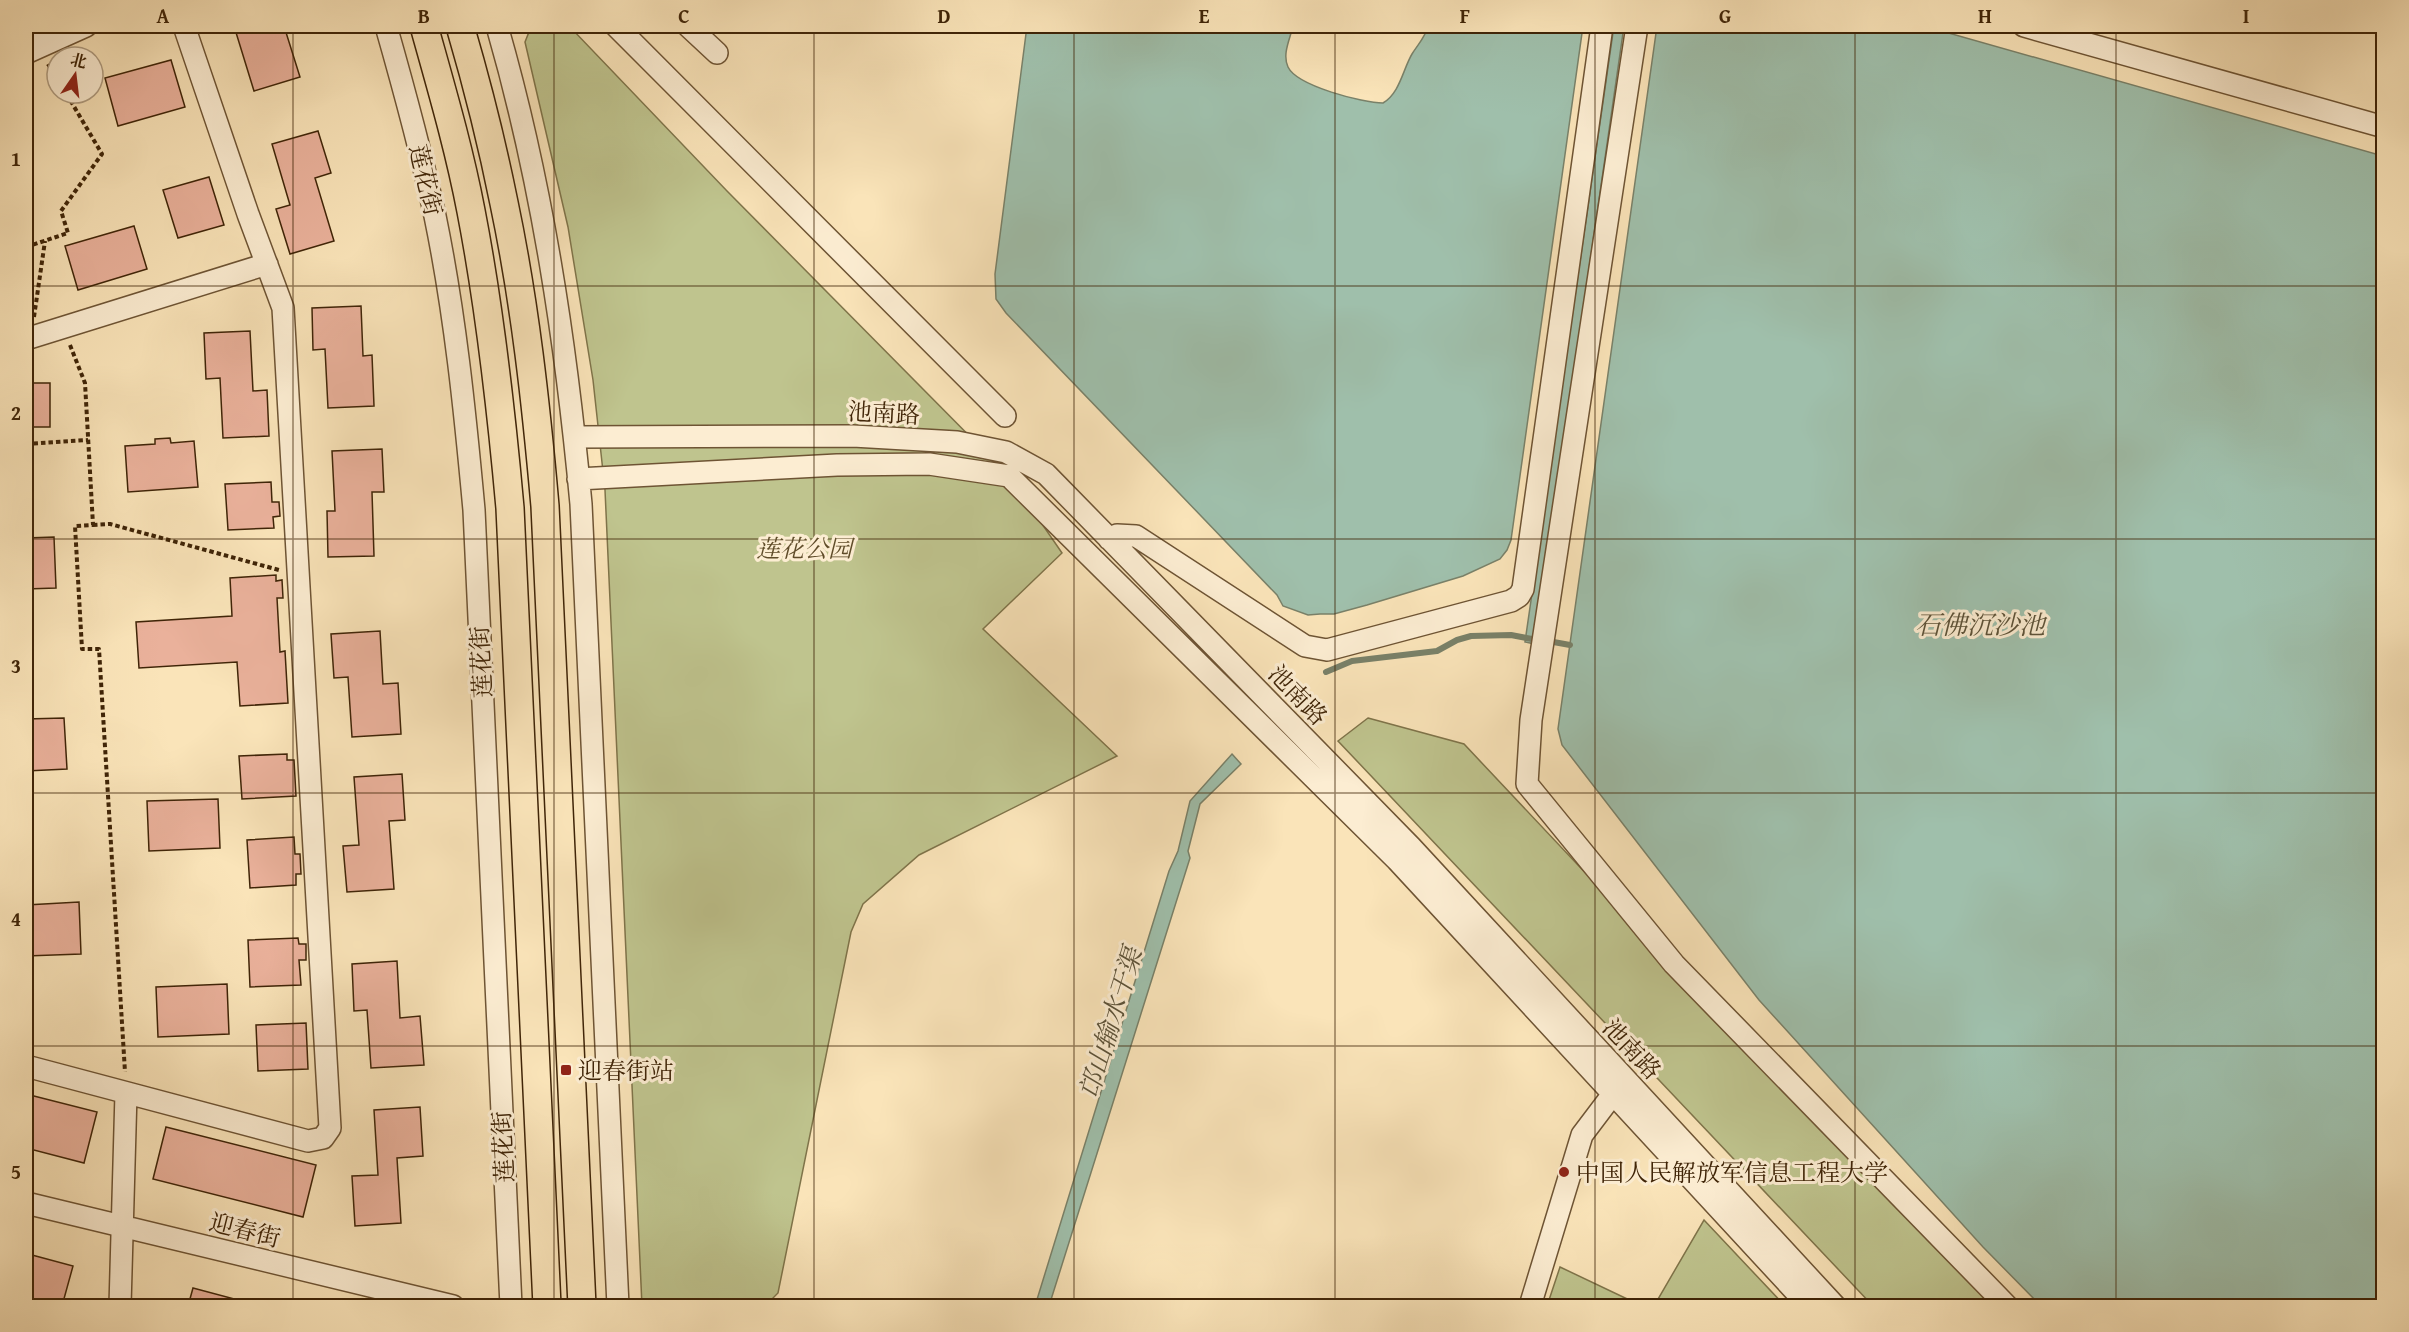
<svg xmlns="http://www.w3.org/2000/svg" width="2409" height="1332" font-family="'Gentium Book Plus','Noto Serif SC',serif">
<rect width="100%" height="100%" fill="#fae4b9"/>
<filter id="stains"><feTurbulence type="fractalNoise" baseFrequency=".00333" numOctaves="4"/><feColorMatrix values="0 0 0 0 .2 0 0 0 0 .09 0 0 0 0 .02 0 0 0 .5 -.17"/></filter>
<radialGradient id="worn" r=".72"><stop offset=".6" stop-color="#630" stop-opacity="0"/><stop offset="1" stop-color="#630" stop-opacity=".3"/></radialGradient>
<path fill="#bfc48e" stroke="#7f744a" stroke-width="1.5" d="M535,26h31l6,3 155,162 282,285 53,77 -79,76 134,127 -198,99 -56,49 -12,28 -73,361 -8,8 -1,5h-127l-37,-816 -12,-110 -25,-153 -43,-185 4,-10z
M1368,718l96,26 529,562h-120l-535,-565z
M1704,1220l81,86h-131z
M1560,1267l82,39h-95z"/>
<path fill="#9fbfab" stroke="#798169" stroke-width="1.5" d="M1027,26h266c-3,13 -11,28 -5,41 9,19 75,36 95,36 17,-10 20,-34 29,-49 6,-10 13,-16 16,-28h155l-72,514 -4,10 -7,9 -37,17 -96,29 -33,9h-14l-12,1 -25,-9 -6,-11 -271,-282 -10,-14 -1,-25z
M1614,26h10l-89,618 -10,-2z
M1657,26h267l459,130v1150h-342l-58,-59 -224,-247 -197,-255 -4,-16z
M1232,754l9,10 -41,40 -12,47 2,7 -141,448h-14l134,-435 9,-20 12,-50z"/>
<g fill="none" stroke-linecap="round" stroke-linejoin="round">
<path stroke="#798169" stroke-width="6" d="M1548,641l22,4
M1326,672l26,-11 85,-10 20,-11 14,-4 40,-1 21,4"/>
</g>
<path fill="#eab19b" stroke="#3f2407" stroke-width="1.5" d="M234,26h50l16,51 -46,14z
M171,60l14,47 -67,19 -13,-48z
M318,131l13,42 -16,5 19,63 -44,13 -14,-45 14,-4 -18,-61z
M209,177l15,48 -46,13 -15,-48z
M134,226l13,43 -69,21 -13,-44z
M361,306l2,50 9,-1 2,51 -46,2 -3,-59 -12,1 -1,-42z
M250,331l3,60 14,-1 2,46 -46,2 -3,-60 -14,1 -2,-46z
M26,383h24v44h-24z
M170,438l1,5 23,-2 4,46 -70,5 -3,-46 30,-2v-5z
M382,449l2,43h-12l2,64 -46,1 -1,-46h8l-3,-60z
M271,482l1,20h7l1,14 -7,1 1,11 -46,2 -3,-46z
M54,537l2,51 -30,1v-51z
M276,575v6l6,-1 1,18h-6l3,54 5,-1 3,52 -48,3 -3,-44 -98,6 -3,-46 96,-6 -2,-38z
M380,631l3,53 15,-1 3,51 -49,3 -4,-60 -14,1 -3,-44z
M64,718l3,51 -41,2v-52z
M287,754v6h7l2,36 -54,3 -3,-43z
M402,774l3,46 -16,1 5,68 -47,3 -4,-46 16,-1 -5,-68z
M218,799l2,49 -71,3 -2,-50z
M294,837l1,17h5l1,20h-5v11l-46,3 -3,-48z
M79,902l2,52 -55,2v-51z
M298,938l1,6h7v16h-7l2,25 -51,2 -2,-47z
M397,961l3,57 20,-2 4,49 -53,3 -4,-58 -13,1 -2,-47z
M227,984l2,50 -71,3 -2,-50z
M306,1023l2,46 -50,2 -2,-46z
M26,1094l71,18 -13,51 -58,-15z
M420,1107l3,49 -26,2 4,65 -46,3 -3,-50 26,-1 -4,-65z
M166,1127l150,38 -13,52 -150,-38z
M32,1255l41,11 -11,40h-26l-10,-2v-23z
M193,1288l49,13v5h-54z"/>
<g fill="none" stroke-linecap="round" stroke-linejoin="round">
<g stroke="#6e5434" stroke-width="24">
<path id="minor" d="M28,26l10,21
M386,26c18,63 35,126 49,190 20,97 30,196 39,294l37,796
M497,26c45,156 69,316 84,478l37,802
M616,26l389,390
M688,26l29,27
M1637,26l-106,694 -4,64 147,180 333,342
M2024,26l360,101
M26,53l60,-27
M26,339l241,-75
M575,437l278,-1 104,6 49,10 40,22 365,373 424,459
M578,479l259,-14 92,-1 80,12 388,384 412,446
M1109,539l8,-4 19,1 169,110 22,4 184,-49 8,-5 4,-7 79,-563
M26,1066l282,75 15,-3 7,-10 -47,-820 -35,-94 -64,-188
M26,1203l427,103
M120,1306l6,-213
M1530,1306l52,-171 31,-41"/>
</g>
<g stroke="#3f2407" stroke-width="30">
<path id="major" d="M424,26c17,61 35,122 47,185 19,98 30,197 39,297l37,798
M460,26c17,58 32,117 44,177 21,100 32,201 41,303l37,800"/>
</g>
<path stroke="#3f2407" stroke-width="4" stroke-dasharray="4.5 3" stroke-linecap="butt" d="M48,64l9,15
M26,247l42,-14 -7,-22 41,-57 -36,-61
M34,317l11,-76
M70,345l15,38 8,142 -18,1 7,123h17l26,423
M26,444l62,-4
M93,525l17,-1 169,46"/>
<use href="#minor" stroke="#fcedd2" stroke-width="21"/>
<use href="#major" stroke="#fae4b9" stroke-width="27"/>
</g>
<path fill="none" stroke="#3f2407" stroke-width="1.5" stroke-opacity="0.55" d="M293,26v1280M554,26v1280M814,26v1280M1074,26v1280M1335,26v1280M1595,26v1280M1855,26v1280M2116,26v1280M26,286h2358M26,539h2358M26,793h2358M26,1046h2358"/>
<g fill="#8f2418" stroke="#fcedd2" stroke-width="2">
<rect x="560" y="1064" width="12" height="12" rx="3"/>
<circle cx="1564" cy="1172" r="6"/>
</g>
<g text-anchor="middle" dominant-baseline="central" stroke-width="6" stroke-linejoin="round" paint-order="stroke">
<g font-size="24" fill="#3f2407" stroke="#fcedd2">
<text transform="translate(426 180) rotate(77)">莲花街</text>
<text transform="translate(884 413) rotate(3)">池南路</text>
<text transform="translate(481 662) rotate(-93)">莲花街</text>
<text transform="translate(1298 695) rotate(46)">池南路</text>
<text transform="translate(1632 1049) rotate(47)">池南路</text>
<text transform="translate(503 1147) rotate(-93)">莲花街</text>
<text transform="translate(245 1230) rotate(14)">迎春街</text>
</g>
<g font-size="24" font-style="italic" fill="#5f4c29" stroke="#fcedd2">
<text x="804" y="548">莲花公园</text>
</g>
<g font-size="24" fill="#3f2407" stroke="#fcedd2" text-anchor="start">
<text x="578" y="1070">迎春街站</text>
<text x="1576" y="1172">中国人民解放军信息工程大学</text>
</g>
<g font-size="26" font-style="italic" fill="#5c5238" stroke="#fcedd2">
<text x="1980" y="624">石佛沉沙池</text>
<text transform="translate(1110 1023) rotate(-73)">邙山输水干渠</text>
</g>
</g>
<rect width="2409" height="1332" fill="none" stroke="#fae4b9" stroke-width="66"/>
<g transform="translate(75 75) rotate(14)"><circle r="28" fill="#fcedd2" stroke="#b09d81" stroke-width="1.5"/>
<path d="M0-4.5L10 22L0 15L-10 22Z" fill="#8f2418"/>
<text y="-9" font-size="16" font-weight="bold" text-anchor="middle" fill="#3f2407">北</text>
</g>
<rect x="33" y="33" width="2343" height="1266" fill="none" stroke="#3f2407" stroke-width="2"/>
<g font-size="20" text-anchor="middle" font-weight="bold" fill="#3f2407">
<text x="163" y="23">A</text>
<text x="424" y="23">B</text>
<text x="684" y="23">C</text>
<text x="944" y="23">D</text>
<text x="1204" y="23">E</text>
<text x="1465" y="23">F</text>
<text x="1725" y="23">G</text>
<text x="1985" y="23">H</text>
<text x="2246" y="23">I</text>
<text x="16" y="166">1</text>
<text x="16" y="420">2</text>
<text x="16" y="673">3</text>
<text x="16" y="926">4</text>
<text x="16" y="1179">5</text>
</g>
<rect width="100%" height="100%" filter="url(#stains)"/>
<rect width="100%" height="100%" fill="url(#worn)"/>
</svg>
